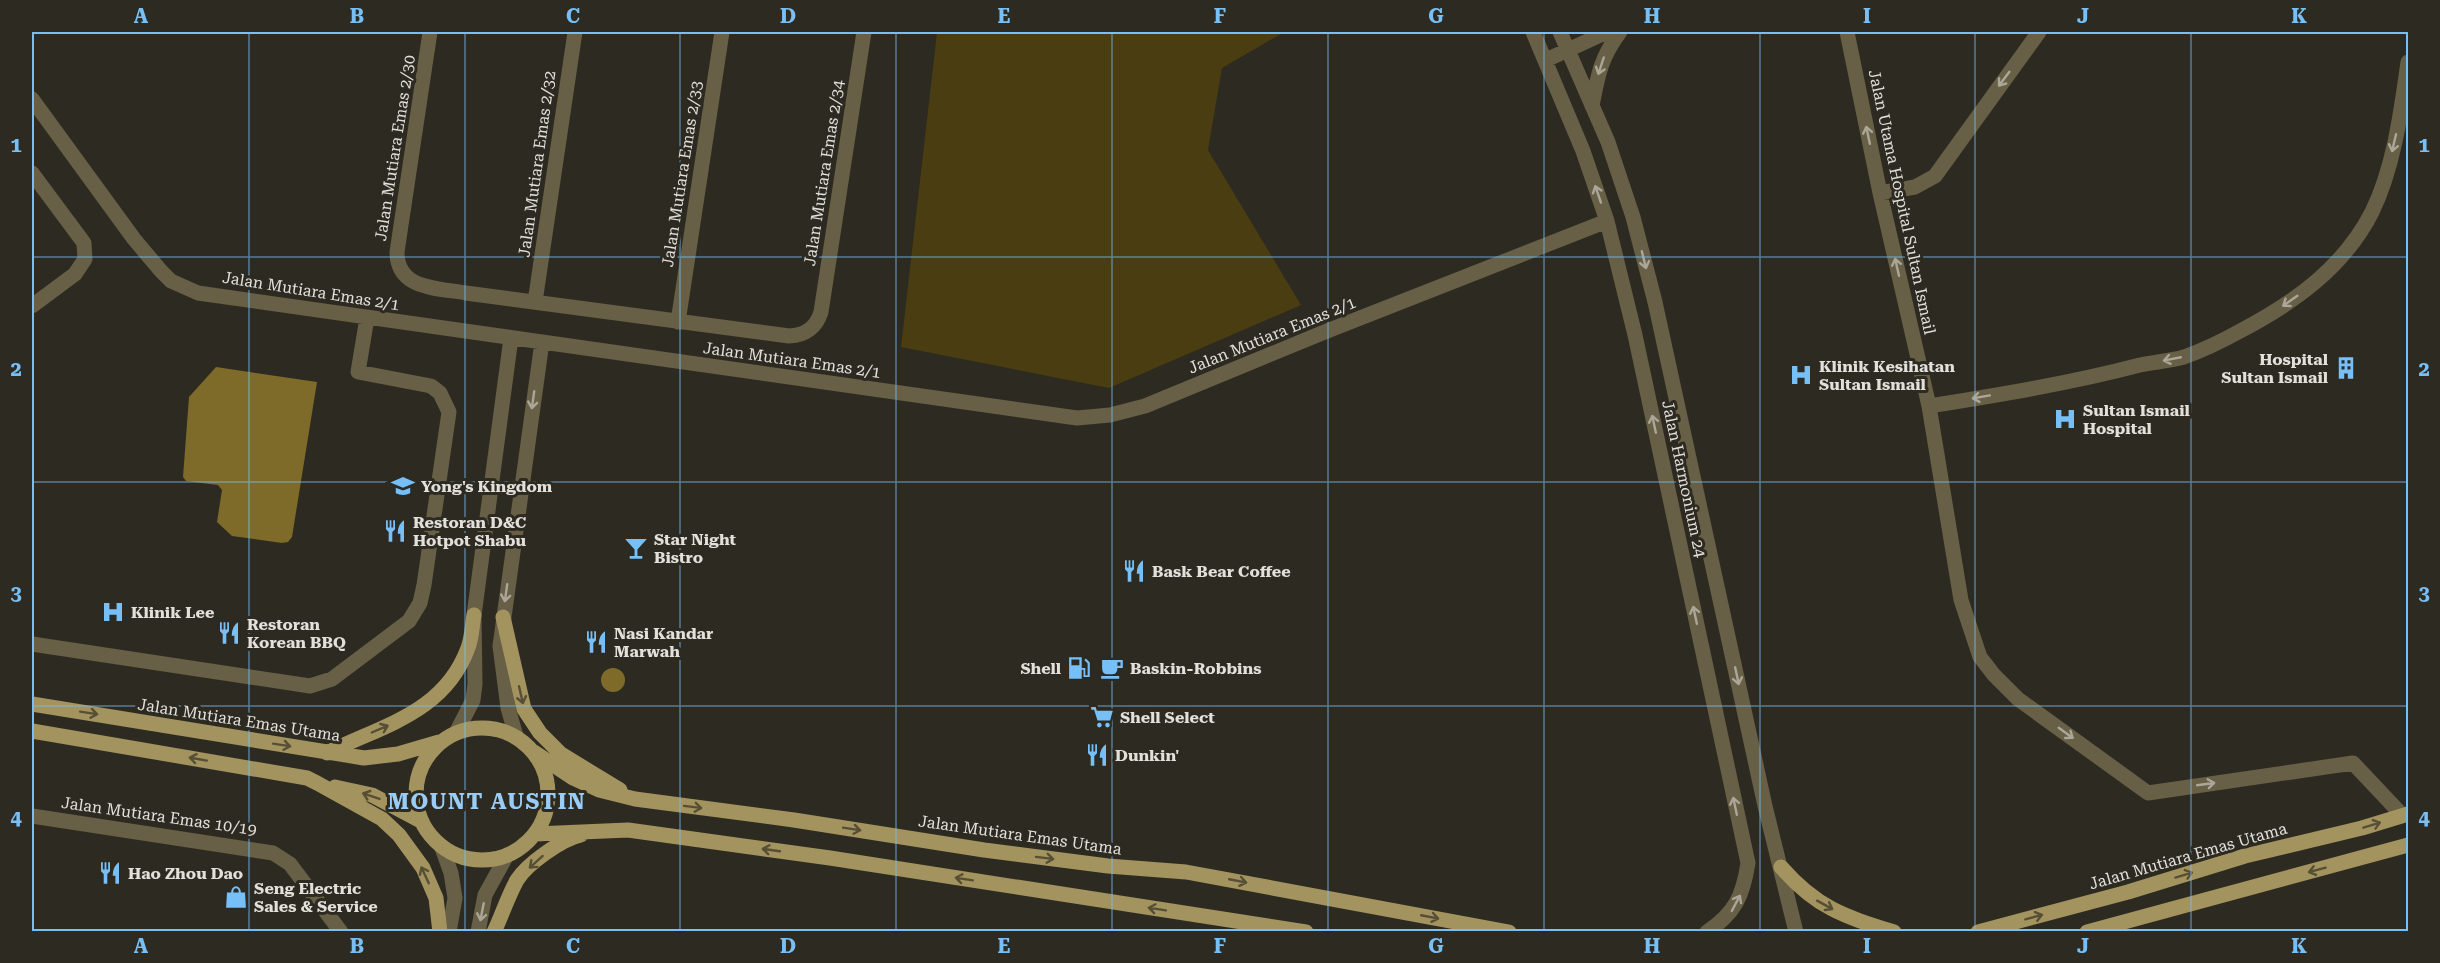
<svg xmlns="http://www.w3.org/2000/svg" width="2440" height="963" font-family="'Roboto Serif',serif">
<rect width="100%" height="100%" fill="#2d2a21"/>
<path fill="#4a3d11" d="M937,32h347l-62,36 -14,82 93,155 -192,83 -208,-41z"/>
<path fill="#7e6b2a" d="M216,367l101,15 -25,155 -4,5 -6,1 -50,-7 -15,-14 5,-32 -4,-5 -32,-4 -3,-4 6,-80z
M601 680a12 12 0 1 1 24 0a12 12 0 1 1-24 0Z"/>
<g fill="none" stroke-linecap="round" stroke-linejoin="round">
<path stroke="#675f46" stroke-width="15" d="M430,32l-33,220c0,38 41,36 69,41l323,43c17,-1 27,-8 32,-24l43,-280
M1533,32l50,119 24,70 28,114 113,528c-5,33 -13,50 -41,69
M1560,32l48,110 25,75 22,85 110,504 31,126
M1847,32l33,161 49,213c70,-11 142,-23 211,-41 14,-3 30,-4 44,-8 20,-7 40,-17 58,-27 53,-28 102,-63 130,-118 22,-45 29,-100 36,-150
M1546,60l61,-28
M32,99l102,140 27,32 10,10 27,12 879,125 33,-3 35,-9 182,-75 280,-110
M1592,106c6,-32 9,-49 28,-74
M32,173l52,70 1,16 -10,15 -43,32
M1880,193l35,-6 20,-11 104,-144
M535,302l40,-270
M678,322l44,-290
M1929,406l32,194 19,57 14,18 24,24 130,94 205,-30 49,52
M32,644l278,42 22,-7 77,-58 11,-18 4,-18 25,-173 -9,-19 -9,-7 -73,-14 9,-54
M456,733l17,-33 2,-16 -1,-69 37,-277
M516,736l-8,-28 -8,-62 42,-304
M32,816l241,37 17,11 51,68
M442,848l9,25 4,25 -6,34
M478,932l7,-37 22,-40"/>
<path stroke="#a3935e" stroke-width="15" d="M503,617l21,92 16,24 21,21 59,36
M32,704l332,54 34,-4 41,-12
M416 794a66 66 0 1 1 132 0a66 66 0 1 1-132 0Z
M32,731l275,47 10,5 65,36 17,16 24,33 13,30 4,34
M534,752l39,26 26,12 36,9 159,21 190,30 124,16 78,6 323,60
M327,753c56,-28 117,-40 141,-105 4,-10 4,-22 6,-33
M335,787l37,8 49,26
M535,834l93,-4 202,28 476,74
M1781,867c36,41 62,49 113,65
M494,932c8,-17 14,-36 23,-52 10,-16 45,-41 64,-45
M1978,932l150,-40 117,-36 117,-28 46,-14
M2087,932l321,-87"/>
</g>
<defs><path id="oneway-shaft" d="M-6 0H5M1.5-3L5.5 0L1.5 3" fill="none" stroke-width="1.6" stroke-linecap="round" stroke-linejoin="round" transform="scale(1.5)"/></defs>
<g stroke="#aba697">
<use href="#oneway-shaft" transform="translate(1601 66) rotate(108)"/>
<use href="#oneway-shaft" transform="translate(2004 79) rotate(127)"/>
<use href="#oneway-shaft" transform="translate(1868 135) rotate(-102)"/>
<use href="#oneway-shaft" transform="translate(2394 143) rotate(103)"/>
<use href="#oneway-shaft" transform="translate(1598 194) rotate(-109)"/>
<use href="#oneway-shaft" transform="translate(1644 260) rotate(76)"/>
<use href="#oneway-shaft" transform="translate(1897 267) rotate(-103)"/>
<use href="#oneway-shaft" transform="translate(2290 301) rotate(145)"/>
<use href="#oneway-shaft" transform="translate(2172 359) rotate(169)"/>
<use href="#oneway-shaft" transform="translate(1981 397) rotate(170)"/>
<use href="#oneway-shaft" transform="translate(533 400) rotate(98)"/>
<use href="#oneway-shaft" transform="translate(1654 424) rotate(-102)"/>
<use href="#oneway-shaft" transform="translate(506 593) rotate(98)"/>
<use href="#oneway-shaft" transform="translate(1695 615) rotate(-102)"/>
<use href="#oneway-shaft" transform="translate(1737 676) rotate(78)"/>
<use href="#oneway-shaft" transform="translate(2066 733) rotate(36)"/>
<use href="#oneway-shaft" transform="translate(2206 784) rotate(-8)"/>
<use href="#oneway-shaft" transform="translate(1735 806) rotate(-102)"/>
<use href="#oneway-shaft" transform="translate(1736 903) rotate(-62)"/>
<use href="#oneway-shaft" transform="translate(482 912) rotate(101)"/>
</g>
<g stroke="#564f36">
<use href="#oneway-shaft" transform="translate(521 695) rotate(77)"/>
<use href="#oneway-shaft" transform="translate(89 713) rotate(9)"/>
<use href="#oneway-shaft" transform="translate(380 729) rotate(-23)"/>
<use href="#oneway-shaft" transform="translate(282 745) rotate(9)"/>
<use href="#oneway-shaft" transform="translate(198 759) rotate(-170)"/>
<use href="#oneway-shaft" transform="translate(371 796) rotate(-161)"/>
<use href="#oneway-shaft" transform="translate(693 807) rotate(7)"/>
<use href="#oneway-shaft" transform="translate(2372 825) rotate(-17)"/>
<use href="#oneway-shaft" transform="translate(852 829) rotate(9)"/>
<use href="#oneway-shaft" transform="translate(771 850) rotate(-172)"/>
<use href="#oneway-shaft" transform="translate(1045 858) rotate(7)"/>
<use href="#oneway-shaft" transform="translate(536 862) rotate(138)"/>
<use href="#oneway-shaft" transform="translate(2317 870) rotate(165)"/>
<use href="#oneway-shaft" transform="translate(425 875) rotate(-115)"/>
<use href="#oneway-shaft" transform="translate(2184 875) rotate(-17)"/>
<use href="#oneway-shaft" transform="translate(964 879) rotate(-171)"/>
<use href="#oneway-shaft" transform="translate(1238 881) rotate(11)"/>
<use href="#oneway-shaft" transform="translate(1825 905) rotate(29)"/>
<use href="#oneway-shaft" transform="translate(1157 909) rotate(-171)"/>
<use href="#oneway-shaft" transform="translate(1430 917) rotate(11)"/>
<use href="#oneway-shaft" transform="translate(2034 917) rotate(-15)"/>
</g>
<path fill="none" stroke="#77c0f7" stroke-width="1.5" stroke-opacity="0.55" d="M249,32v900M465,32v900M680,32v900M896,32v900M1112,32v900M1328,32v900M1544,32v900M1760,32v900M1975,32v900M2191,32v900M32,257h2376M32,482h2376M32,706h2376"/>
<defs>
<g id="building-bare" transform="scale(1.8)"><path d="M-4-6H4V6H1V3H-1V6H-4ZM-2.5-4.3h1.7v1.8h-1.7ZM.8-4.3h1.7v1.8H.8ZM-2.5-1h1.7V.8h-1.7ZM.8-1h1.7V.8H.8Z" fill="#77c0f7" stroke="#2d2a21" stroke-width="2.5" paint-order="stroke"/></g>
<g id="hospital-bare" transform="scale(1.8)"><path d="M-5-5h3v3.5h4V-5h3V5h-3V1.5h-4V5h-3Z" fill="#77c0f7" stroke="#2d2a21" stroke-width="2.5" paint-order="stroke"/></g>
<g id="school-bare" transform="scale(1.8)"><path d="M0-5L7-2L0 1L-7-2ZM-4 1L0 2.5L4 1V4Q0 6-4 4Z" fill="#77c0f7" stroke="#2d2a21" stroke-width="2.5" paint-order="stroke"/></g>
<g id="restaurant-bare" transform="scale(1.8)"><path d="M-5-6h1v4h1v-4h1v4h1v-4h1v5L-1.5 .5V6h-2V.5L-5-1ZM5-6V6H3V1.5H1.5Q1.5-4 5-6Z" fill="#77c0f7" stroke="#2d2a21" stroke-width="2.5" paint-order="stroke"/></g>
<g id="bar-bare" transform="scale(1.8)"><path d="M-6-5H6L.8 .8V4.5H3.5V6h-7V4.5H-.8V.8Z" fill="#77c0f7" stroke="#2d2a21" stroke-width="2.5" paint-order="stroke"/></g>
<g id="fuel-bare" transform="scale(1.8)"><path d="M-5.5-6h7V0h2V4h1.3V-2.5L3-4.5l.8-.8L6-3V5H2.5V1h-1V6h-7ZM-4.2-4.7v3.2H.2V-4.7Z" fill="#77c0f7" stroke="#2d2a21" stroke-width="2.5" paint-order="stroke"/></g>
<g id="cafe-bare" transform="scale(1.8)"><path d="M-5.5-4.5H6V0H3Q3 3.5 0 3.5H-2.5Q-5.5 3.5-5.5 0ZM3-3.2v2h1.7v-2ZM-6 4.5H4V6H-6Z" fill="#77c0f7" stroke="#2d2a21" stroke-width="2.5" paint-order="stroke"/></g>
<g id="supermarket-bare" transform="scale(1.8)"><path d="M-6-5.5h2.5l.6 2H6L4.5 2H-2.5L-4.4-4H-6ZM-1.5 3.2a1.3 1.3 0 1 0 .1 0ZM3 3.2a1.3 1.3 0 1 0 .1 0Z" fill="#77c0f7" stroke="#2d2a21" stroke-width="2.5" paint-order="stroke"/></g>
<g id="shop-bare" transform="scale(1.8)"><path d="M-5-2.5h2.3a2.7 3.5 0 0 1 5.4 0H5L5.5 6h-11ZM-1.5-2.5h3a1.5 2.3 0 0 0-3 0Z" fill="#77c0f7" stroke="#2d2a21" stroke-width="2.5" paint-order="stroke"/></g>
</defs>
<g fill-rule="evenodd">
<use href="#building-bare" x="2346" y="368"/>
<use href="#hospital-bare" x="1801" y="375"/>
<use href="#hospital-bare" x="2065" y="419"/>
<use href="#school-bare" x="403" y="486"/>
<use href="#restaurant-bare" x="395" y="531"/>
<use href="#bar-bare" x="636" y="548"/>
<use href="#restaurant-bare" x="1134" y="571"/>
<use href="#hospital-bare" x="113" y="612"/>
<use href="#restaurant-bare" x="229" y="633"/>
<use href="#restaurant-bare" x="596" y="642"/>
<use href="#fuel-bare" x="1079" y="668"/>
<use href="#cafe-bare" x="1112" y="668"/>
<use href="#supermarket-bare" x="1102" y="717"/>
<use href="#restaurant-bare" x="1097" y="755"/>
<use href="#restaurant-bare" x="110" y="873"/>
<use href="#shop-bare" x="236" y="897"/>
</g>
<g text-anchor="middle" dominant-baseline="central" stroke-width="6" stroke-linejoin="round" paint-order="stroke">
<g font-size="16" fill="#e2e0da" stroke="#2d2a21">
<text transform="translate(395 148) rotate(-81)">Jalan Mutiara Emas 2/30</text>
<text transform="translate(537 164) rotate(-82)">Jalan Mutiara Emas 2/32</text>
<text transform="translate(824 173) rotate(-81)">Jalan Mutiara Emas 2/34</text>
<text transform="translate(682 174) rotate(-81)">Jalan Mutiara Emas 2/33</text>
<text transform="translate(1902 202) rotate(78)">Jalan Utama Hospital Sultan Ismail</text>
<text transform="translate(311 291) rotate(9)">Jalan Mutiara Emas 2/1</text>
<text transform="translate(1272 335) rotate(-22)">Jalan Mutiara Emas 2/1</text>
<text transform="translate(792 360) rotate(8)">Jalan Mutiara Emas 2/1</text>
<text transform="translate(1684 479) rotate(78)">Jalan Harmonium 24</text>
<text transform="translate(239 720) rotate(9)">Jalan Mutiara Emas Utama</text>
<text transform="translate(159 816) rotate(8)">Jalan Mutiara Emas 10/19</text>
<text transform="translate(1020 835) rotate(8)">Jalan Mutiara Emas Utama</text>
<text transform="translate(2188 856) rotate(-16)">Jalan Mutiara Emas Utama</text>
</g>
<g font-size="16" font-weight="bold" fill="#e2e0da" stroke="#2d2a21" text-anchor="start">
<text x="2328" y="359" text-anchor="end">Hospital<tspan x="2328" dy="18">Sultan Ismail</tspan></text>
<text x="1819" y="366">Klinik Kesihatan<tspan x="1819" dy="18">Sultan Ismail</tspan></text>
<text x="2083" y="410">Sultan Ismail<tspan x="2083" dy="18">Hospital</tspan></text>
<text x="421" y="486">Yong's Kingdom</text>
<text x="413" y="522">Restoran D&amp;C<tspan x="413" dy="18">Hotpot Shabu</tspan></text>
<text x="654" y="539">Star Night<tspan x="654" dy="18">Bistro</tspan></text>
<text x="1152" y="571">Bask Bear Coffee</text>
<text x="131" y="612">Klinik Lee</text>
<text x="247" y="624">Restoran<tspan x="247" dy="18">Korean BBQ</tspan></text>
<text x="614" y="633">Nasi Kandar<tspan x="614" dy="18">Marwah</tspan></text>
<text x="1061" y="668" text-anchor="end">Shell</text>
<text x="1130" y="668">Baskin-Robbins</text>
<text x="1120" y="717">Shell Select</text>
<text x="1115" y="755">Dunkin'</text>
<text x="128" y="873">Hao Zhou Dao</text>
<text x="254" y="888">Seng Electric<tspan x="254" dy="18">Sales &amp; Service</tspan></text>
</g>
<g font-size="22" font-weight="bold" letter-spacing="1.5" fill="#99cdf7" stroke="#2d2a21">
<text x="487" y="801">MOUNT AUSTIN</text>
</g>
</g>
<rect width="2440" height="963" fill="none" stroke="#2d2a21" stroke-width="66"/>
<rect x="33" y="33" width="2374" height="897" fill="none" stroke="#77c0f7" stroke-width="2"/>
<g font-size="20" text-anchor="middle" font-weight="bold" fill="#77c0f7">
<text x="141" y="23">A</text>
<text x="357" y="23">B</text>
<text x="573" y="23">C</text>
<text x="788" y="23">D</text>
<text x="1004" y="23">E</text>
<text x="1220" y="23">F</text>
<text x="1436" y="23">G</text>
<text x="1652" y="23">H</text>
<text x="1867" y="23">I</text>
<text x="2083" y="23">J</text>
<text x="2299" y="23">K</text>
<text x="16" y="152">1</text>
<text x="2424" y="152">1</text>
<text x="16" y="376">2</text>
<text x="2424" y="376">2</text>
<text x="16" y="600">3</text>
<text x="2424" y="600">3</text>
<text x="16" y="825">4</text>
<text x="2424" y="825">4</text>
<text x="141" y="953">A</text>
<text x="357" y="953">B</text>
<text x="573" y="953">C</text>
<text x="788" y="953">D</text>
<text x="1004" y="953">E</text>
<text x="1220" y="953">F</text>
<text x="1436" y="953">G</text>
<text x="1652" y="953">H</text>
<text x="1867" y="953">I</text>
<text x="2083" y="953">J</text>
<text x="2299" y="953">K</text>
</g>
</svg>
